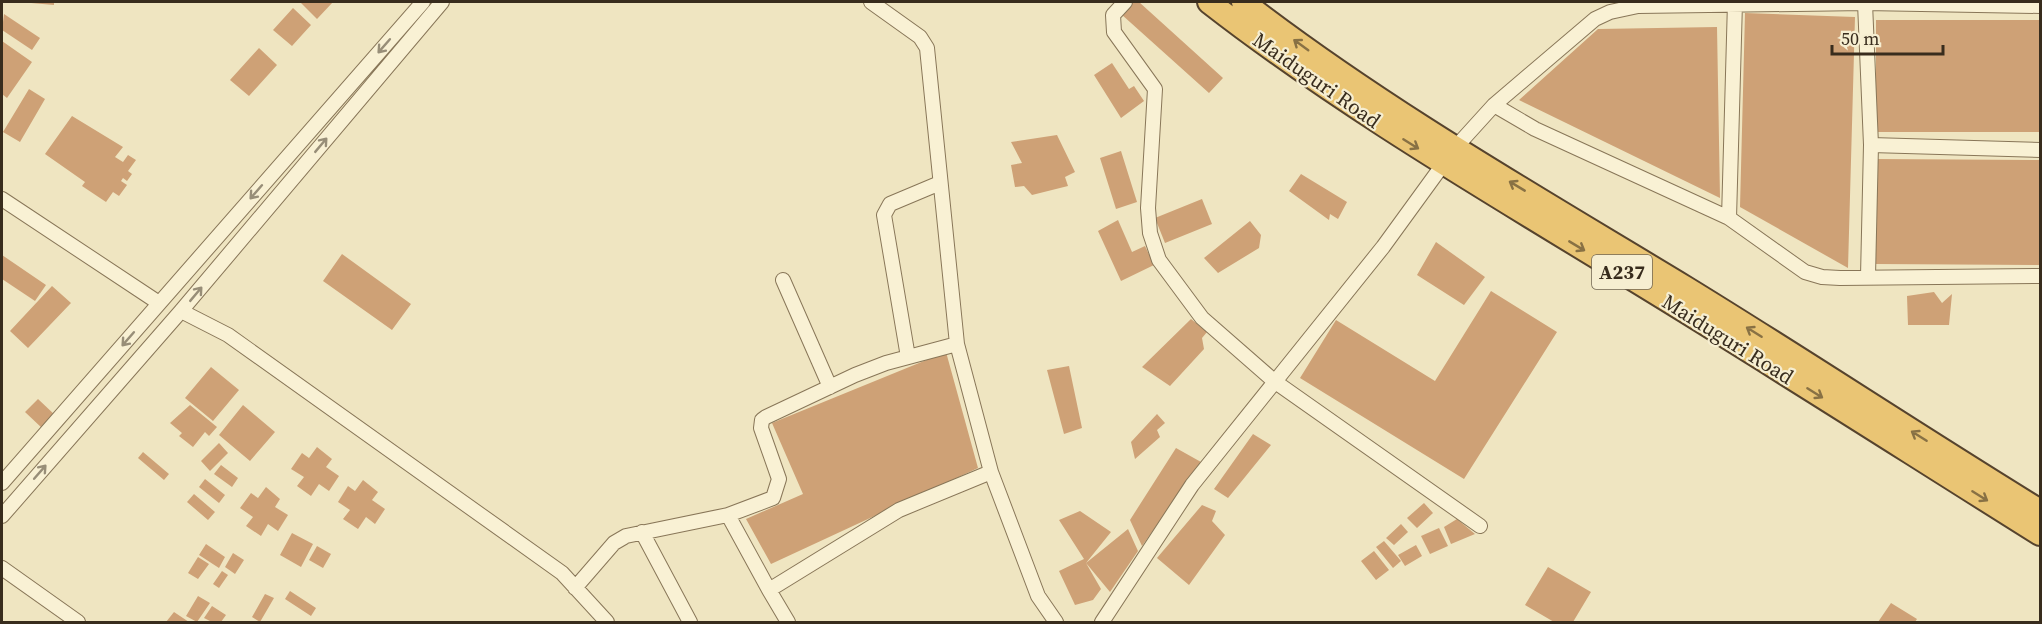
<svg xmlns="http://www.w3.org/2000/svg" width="2042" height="624" font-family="'Source Serif 4',serif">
<rect width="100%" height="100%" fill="#efe5c1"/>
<path fill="#cea176" d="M31,2h23v3l-23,-2z
M300,2h33l-16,17z
M1133,2h6l84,76 -14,15 -88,-79z
M293,8l18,17 -19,21 -19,-16z
M1745,13l110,4 -7,251 -108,-61z
M4,14l36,24 -8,12 -30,-20z
M1876,20h164v112h-164z
M1717,27l3,171 -201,-98 79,-71z
M2,41l30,21 -25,36 -5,-4z
M259,48l18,17 -28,31 -19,-16z
M1112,63l17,26 5,-3 10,15 -23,17 -27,-43z
M29,89l16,10 -25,43 -17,-10z
M72,116l51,31 -8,10 8,5 5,-7 8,5 -8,11 4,3 -5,7 -4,-3 -2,3 6,4 -8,11 -6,-4 -7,10 -24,-16 3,-4 -40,-28z
M1057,135l18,37 -10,5 3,9 -36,9 -8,-9 -9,1 -4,-22 11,-2 -11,-21z
M1121,151l16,51 -21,7 -16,-51z
M1876,159l164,1v105l-164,-1z
M1301,174l46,28 -9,17 -8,-5 -1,6 -40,-29z
M1202,199l10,25 -47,19 -10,-25z
M1118,220l14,32 13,-6 9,19 -33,16 -23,-50z
M1250,221l11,14 -2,13 -41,25 -14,-15z
M1436,242l49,35 -21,28 -47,-30z
M342,254l69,50 -19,26 -69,-49z
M2,255l44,30 -11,16 -33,-22z
M52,286l19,17 -43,45 -18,-17z
M1491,291l66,41 -93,147 -164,-101 36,-58 99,61z
M1934,292l8,11 10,-9 -3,31h-41l-1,-29z
M1191,319l16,13 -5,6 2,11 -34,37 -28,-19z
M946,352l32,116 -207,96 -25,-45 57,-25 -31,-71z
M1069,366l13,62 -18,6 -17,-64z
M211,367l28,23 -26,31 -28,-23z
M38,399l18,17 -13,13 -18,-17z
M190,405l27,22 -8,9 -4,-4 -12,15 -14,-11 3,-3 -12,-10z
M243,405l32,27 -25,29 -31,-26z
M1157,414l8,9 -8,7 3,7 -25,22 -4,-17z
M1253,434l18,11 -43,53 -14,-9z
M219,443l9,10 -18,18 -9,-10z
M317,447l15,12 -6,8 13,9 -10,15 -10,-7 -8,12 -14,-10 7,-9 -13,-8 11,-16 7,5z
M1176,448l25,14 -59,84 -12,-26z
M143,452l26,22 -5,6 -26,-22z
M221,465l17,13 -6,9 -18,-13z
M205,479l20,16 -6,8 -20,-16z
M363,480l15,12 -6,8 13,9 -10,15 -9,-7 -8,12 -15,-10 7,-9 -12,-8 10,-16 7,5z
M266,487l14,12 -5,8 13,8 -10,16 -10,-7 -7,12 -15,-10 7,-9 -13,-9 11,-15 7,5z
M194,494l21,18 -7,8 -21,-18z
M1424,503l9,10 -16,15 -10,-10z
M1202,505l14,6 -4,10 13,14 -36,50 -32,-27z
M1080,511l31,21 -25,31 15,26 -8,11 -18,5 -16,-34 25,-12 -25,-39z
M1457,519l18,15 -24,10 -7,-17z
M1401,524l7,8 -14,13 -8,-7z
M1439,528l9,18 -18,8 -9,-18z
M1128,529l10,22 -28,41 -24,-29z
M292,533l21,11 -12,23 -21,-12z
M1384,541l17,20 -8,7 -17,-21z
M206,544l19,13 -6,11 -20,-13z
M1416,545l6,11 -17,10 -7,-11z
M317,546l14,8 -8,14 -14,-8z
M1374,551l15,19 -13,10 -15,-19z
M233,553l11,7 -9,14 -10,-7z
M198,557l11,7 -11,15 -10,-6z
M1548,567l43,25 -18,30h-19l-29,-17z
M222,571l6,4 -9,13 -6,-4z
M290,591l26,17 -5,8 -26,-17z
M265,594l9,4 -14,24 -8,-5z
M198,596l12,7 -13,19 -11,-6z
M1891,603l26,16 -2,3h-37z
M212,606l14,9 -5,7h-9l-8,-4z
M174,612l15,10h-23z"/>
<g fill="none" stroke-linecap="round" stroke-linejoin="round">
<g stroke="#887658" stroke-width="16">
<path id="minor" d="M871,2l49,35 7,11 30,296 34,128 47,124 18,26
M1125,2l-12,13 1,17 41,57 -7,119 2,25 9,27 43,58 72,63 206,145
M1865,3l6,142 -3,131
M1494,105l41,24 194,89 76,54 17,5 18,1 200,-2
M1871,145l169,5
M2,199l157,104
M1729,218l6,-216
M783,280l47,107
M181,311l47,24 334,238 45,49
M908,357l-24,-142 6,-11 50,-21
M2,483l421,-481
M728,515l41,75 130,-80 92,-38
M2,516l179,-205 261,-309
M642,532l48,90
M2,568l76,54
M575,588l39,-45 12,-7 102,-21 45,-17 6,-19 -18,-51 1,-8 4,-3 89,-42 31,-12 71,-19
M769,590l19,32
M1102,622l90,-137 191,-238 72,-99 39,-43 101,-86 15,-7 28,-6 227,-3 175,3"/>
</g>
<g stroke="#56432d" stroke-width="26">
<path id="trunk" d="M1209,2c135,105 282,190 427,279 136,83 270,169 404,253
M1243,2c140,108 293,195 443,286 119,73 235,150 354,223"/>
</g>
<use href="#minor" stroke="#f9f1d4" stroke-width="14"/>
<use href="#trunk" stroke="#eac574" stroke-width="22"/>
</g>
<defs><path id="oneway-shaft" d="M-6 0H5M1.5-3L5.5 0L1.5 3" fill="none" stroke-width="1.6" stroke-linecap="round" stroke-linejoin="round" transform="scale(1.5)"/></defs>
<g stroke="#887144">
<use href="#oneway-shaft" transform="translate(1301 45) rotate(-144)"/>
<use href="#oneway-shaft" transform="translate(1411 144) rotate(32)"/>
<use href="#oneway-shaft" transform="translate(1517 186) rotate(-149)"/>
<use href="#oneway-shaft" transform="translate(1577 246) rotate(31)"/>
<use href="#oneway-shaft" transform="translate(1754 332) rotate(-148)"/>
<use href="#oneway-shaft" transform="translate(1815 393) rotate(32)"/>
<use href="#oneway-shaft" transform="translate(1919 436) rotate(-148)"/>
<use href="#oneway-shaft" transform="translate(1980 496) rotate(32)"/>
</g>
<g stroke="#988e78">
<use href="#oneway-shaft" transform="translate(384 46) rotate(131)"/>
<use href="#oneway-shaft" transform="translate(321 145) rotate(-50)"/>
<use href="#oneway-shaft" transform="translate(256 192) rotate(131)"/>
<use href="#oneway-shaft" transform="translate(196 294) rotate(-50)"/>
<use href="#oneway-shaft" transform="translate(128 339) rotate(131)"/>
<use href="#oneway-shaft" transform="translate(40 472) rotate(-49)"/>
</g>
<g text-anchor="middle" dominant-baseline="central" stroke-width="4.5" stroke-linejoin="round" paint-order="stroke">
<rect fill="#f6eed1" stroke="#716653" stroke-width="1.5" x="1592" y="255" width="60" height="34" rx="4.5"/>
<g font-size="20" font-weight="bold" fill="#382c1d">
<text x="1622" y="272">A237</text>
</g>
<g font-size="21" fill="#382c1d" stroke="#f6eed1">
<text transform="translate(1317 80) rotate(35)">Maiduguri Road</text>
<text transform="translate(1728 339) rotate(32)">Maiduguri Road</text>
</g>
</g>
<rect width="2042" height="624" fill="none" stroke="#382c1d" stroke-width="6"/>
<path d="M1832 45v9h111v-9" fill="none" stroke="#382c1d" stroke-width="3"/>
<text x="1841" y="45" font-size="18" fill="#382c1d" stroke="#f6eed1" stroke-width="4.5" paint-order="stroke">50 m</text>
</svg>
